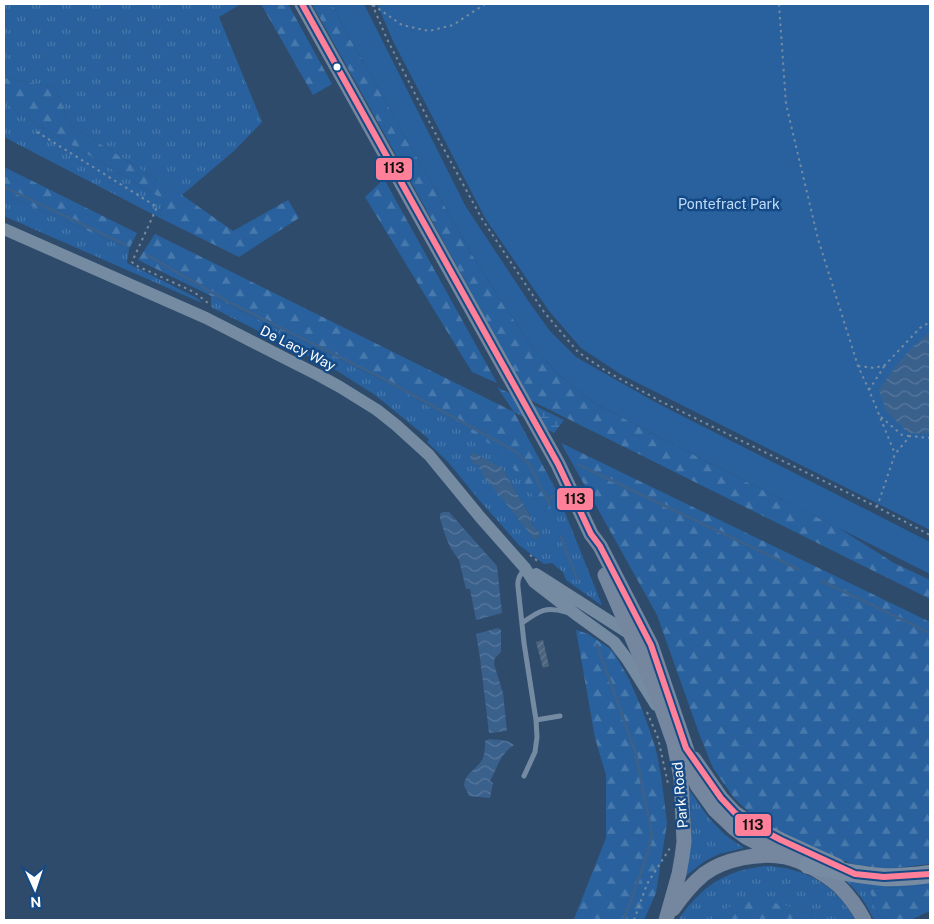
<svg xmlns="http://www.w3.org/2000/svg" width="934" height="924" font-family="'Public Sans',sans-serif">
<defs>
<pattern id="grass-tufts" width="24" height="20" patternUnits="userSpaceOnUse" patternTransform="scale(1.25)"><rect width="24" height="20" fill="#28619d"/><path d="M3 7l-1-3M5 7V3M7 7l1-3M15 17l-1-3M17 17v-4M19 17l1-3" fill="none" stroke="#4879ac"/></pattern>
<pattern id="forest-firs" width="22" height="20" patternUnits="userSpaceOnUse" patternTransform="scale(1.25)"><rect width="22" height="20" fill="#28619d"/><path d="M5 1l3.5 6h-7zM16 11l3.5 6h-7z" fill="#4879ac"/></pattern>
<pattern id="wetland-marsh" width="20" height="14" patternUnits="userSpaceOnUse" patternTransform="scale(1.25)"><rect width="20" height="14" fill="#28619d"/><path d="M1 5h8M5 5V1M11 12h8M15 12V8" fill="none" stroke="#4879ac"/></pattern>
<pattern id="water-waves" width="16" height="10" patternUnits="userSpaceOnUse" patternTransform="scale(1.25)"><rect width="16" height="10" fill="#3a608c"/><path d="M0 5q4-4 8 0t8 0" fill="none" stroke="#58789d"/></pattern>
<pattern id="building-hatch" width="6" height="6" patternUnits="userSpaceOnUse" patternTransform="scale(1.25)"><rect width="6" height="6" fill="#4b637d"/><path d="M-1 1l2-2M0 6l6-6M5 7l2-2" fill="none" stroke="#667a90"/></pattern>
</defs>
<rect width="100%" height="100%" fill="#2f4b6c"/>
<path fill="url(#grass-tufts)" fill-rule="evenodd" d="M4,4h237l-22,13 43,105 -27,28 -53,45 -112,-70 -15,-38 -51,-9z
M4,101l16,13 144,86 -4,18 -156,-81z
M4,194l125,55 -2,14 70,35 5,5 -198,-87z
M211,296l189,93 101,61 44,62 11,-22 46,115h-1l-35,-25 -3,-8 -11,-9 -8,1 -25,-19 -39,-44 -32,-39 -21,-20 2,-3 -54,-44 -41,-26 -123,-62zM477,464l25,4 29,49 1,7 9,11 -6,5z
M688,788l20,29 16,17 20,14 -25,6 -14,7 -21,16c8,-32 9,-56 4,-89z
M767,866c39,2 70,20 88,54h-37l-20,-12 -84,8 -3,4h-33c24,-34 47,-50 89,-54z
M839,875l91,2v8l-61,4 12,31h-7c-10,-21 -17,-30 -35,-45z"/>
<path fill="url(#forest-firs)" d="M261,4h27l44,80 -19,11z
M312,4h20l16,31 126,223 37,58 19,28 32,34 34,26 129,67 112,56 57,36 36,17v19l-400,-199 -125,-229z
M4,78l51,9 15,38 112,70 51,36 55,-31 11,18 -60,39 -79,-39 4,-18 -144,-86 -16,-13z
M4,167l133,66 -8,16 -125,-55z
M384,179l113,204 -25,-11 -107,-175z
M155,234l359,178 42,78 -11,22 -45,-62 -100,-61 -262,-129z
M561,443l369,179v242l-43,5 -35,-5 -84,-34 -34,-32 -21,-30 -13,-32 -43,-121z
M576,630l12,4 21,14 5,5 15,26 12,28 9,24 6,19 5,25 6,48 -11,70 -12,27h-76l6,-1 32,-81v-63l-11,-37z
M930,885v26l-20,9h-29l-12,-31z
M746,897l52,11 20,12h-107l3,-4z"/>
<path fill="url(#wetland-marsh)" d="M497,387l67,33 -10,13 -40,-21z"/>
<path fill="#28619d" d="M332,4h32l102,203 63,95 21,29 26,26 79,45 275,140v32l-205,-103 -129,-67 -34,-26 -32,-34 -19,-28 -37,-58 -126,-223z
M377,4h553v526l-308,-155 -41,-27 -32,-37 -64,-93 -92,-177z"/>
<path fill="url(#water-waves)" d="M930,332v102l-22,-1 -22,-22 -7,-21c14,-21 30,-43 51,-58z
M472,452h1l29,16 29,49 1,7 9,11 -6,5 -53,-66 -1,-5h-3l1,-3 -7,-3 -2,-5z
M443,512h6l48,54 5,47 -26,7 -6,-31h-4l-7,-29 -9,-13 -5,-12 -5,-17v-4z
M498,628l3,2v22l-6,6 -1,6 9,29 4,38 -18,2 -9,-75 -4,-24z
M489,739c9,1 18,0 25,6 -15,10 -16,22 -24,36l3,2 -3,15 -21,-2 -2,-5 -3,-5c0,-13 14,-17 19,-28 2,-5 2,-11 2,-17z"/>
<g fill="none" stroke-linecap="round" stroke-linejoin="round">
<path stroke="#3a608c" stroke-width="3" d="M4,187l122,58
M147,255l80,46 153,76 135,74 14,13 21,41
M579,465l219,104
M548,500l7,-5
M561,537l16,42
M822,581l108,52
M597,645l39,109 16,81 -7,26 -21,59"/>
</g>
<path fill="url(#building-hatch)" d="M543,640l6,26 -6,2 -7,-26z"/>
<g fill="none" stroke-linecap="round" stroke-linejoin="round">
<path stroke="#758ba2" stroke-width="2" stroke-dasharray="2.5 4" stroke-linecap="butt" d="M372,4l15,35 46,90 49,90 62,93 34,40 28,19 54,30 217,106 53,28
M779,4l7,100 32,135 40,127 11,24 26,64
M373,5l29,20 27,6 24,-6 32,-21
M37,132l120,75 -25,55 3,3 59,27 14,11v2
M858,366l16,2 11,-3 35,-37 10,-6
M869,390l16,-25
M881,417l21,18 7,1
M877,507l18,-53 15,-18 20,2
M530,555l10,8
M647,712l11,26 10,46
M634,920l13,-36 23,-36"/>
<path stroke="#758ba2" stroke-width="5" d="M522,623c17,-12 23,-17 44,-11
M536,720l24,-4
M524,776l11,-24 2,-15 -1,-17 -12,-77 -6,-56c-1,-8 2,-12 7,-19"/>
<path stroke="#758ba2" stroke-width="12" d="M4,229l202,89 114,58 20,11 37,23 19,15 33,30 51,62 45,51 9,14 44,34 36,26 13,17 29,46
M536,574l97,62"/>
<path stroke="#74879f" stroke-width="15" d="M302,4l256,460 33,70 9,12 51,99 35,103 11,37 18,25 20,19 11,8 40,20
M605,575l52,120 17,48 7,35 3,64 -2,15 -3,17 -13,46
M694,759l27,39 14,15 17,12 29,15 57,26
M673,909c9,-13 19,-25 31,-35 20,-15 56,-22 81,-17 16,3 42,18 54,29 10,10 19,22 25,34"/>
<path stroke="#778ba2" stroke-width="18" d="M808,865c25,5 50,10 75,12 16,1 32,-1 47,-3"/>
<g stroke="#154a86" stroke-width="10">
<path id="bus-1" d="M302,4l256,460 33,70 9,12 51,99 35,103 35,50 14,15 17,12 29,15 74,34 29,3 46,-3"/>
</g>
<use href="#bus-1" stroke="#ff8098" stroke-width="6"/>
</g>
<circle fill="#fff" stroke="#154a86" stroke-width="2" cx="337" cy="67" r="4.5"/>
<g text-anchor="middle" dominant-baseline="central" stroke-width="5" stroke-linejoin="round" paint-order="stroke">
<g font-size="14" fill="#c0dcfa" stroke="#154a86">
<text x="729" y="204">Pontefract Park</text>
</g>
<g font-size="14" fill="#fff" stroke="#154a86">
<text transform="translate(298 348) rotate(27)">De Lacy Way</text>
<text transform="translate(680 795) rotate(-95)">Park Road</text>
</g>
</g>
<g stroke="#154a86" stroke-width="2">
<rect x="375" y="157" width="38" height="24" rx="5" fill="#ff8098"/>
<rect x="556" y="487" width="38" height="24" rx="5" fill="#ff8098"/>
<rect x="734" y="813" width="38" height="24" rx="5" fill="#ff8098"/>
</g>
<g font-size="14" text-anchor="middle" font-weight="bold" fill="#111">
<text x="394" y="173">113</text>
<text x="575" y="504">113</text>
<text x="753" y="830">113</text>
</g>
<rect width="934" height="924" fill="none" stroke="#ffffff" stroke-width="10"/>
<g transform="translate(35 889) rotate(177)" stroke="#154a86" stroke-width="4" paint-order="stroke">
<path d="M0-4L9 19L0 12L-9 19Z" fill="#ffffff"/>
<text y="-8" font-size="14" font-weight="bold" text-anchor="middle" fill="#ffffff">N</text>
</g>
</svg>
